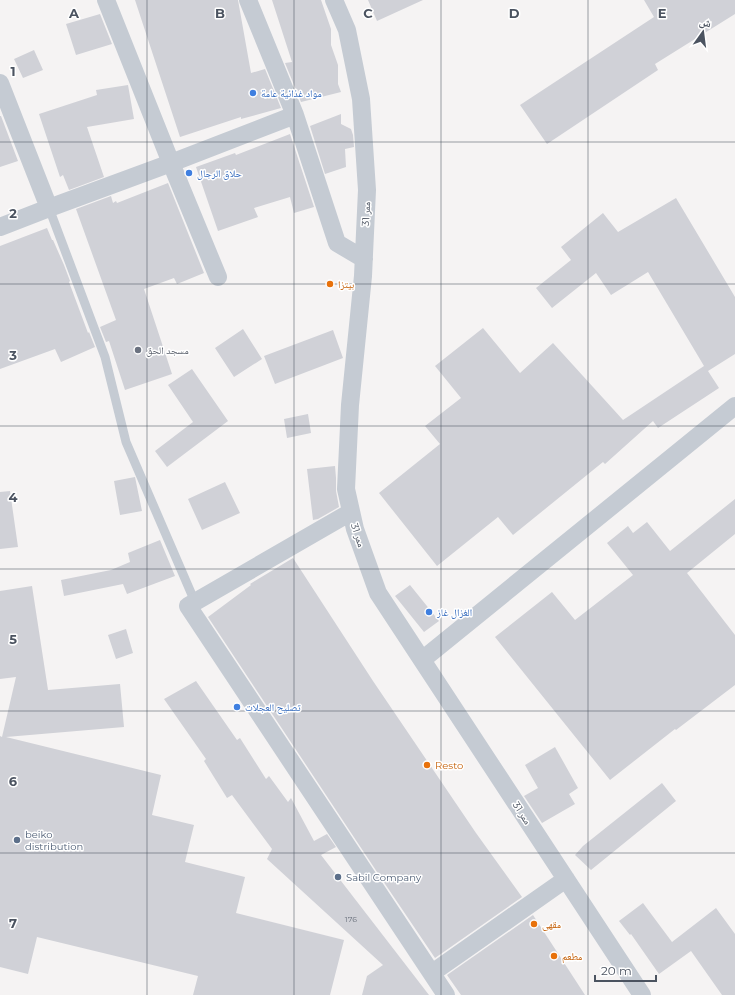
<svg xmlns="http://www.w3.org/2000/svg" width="735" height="995" font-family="Montserrat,'Noto Naskh Arabic',sans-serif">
<rect width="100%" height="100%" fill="#f5f3f3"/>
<path fill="#d0d1d7" d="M135,0h103l13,73 14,-4 16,39 -40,11v-2l-61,20z
M272,0h49l10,29v16l7,20v19l3,8 -40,10 -16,-39 7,-1z
M368,0h55l-46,21z
M644,0h91v14l-80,50 3,6 -111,74 -27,-39 134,-88z
M100,14l12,30 -36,11 -10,-31z
M34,50l9,20 -20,8 -9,-19z
M128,85l6,34 -47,8 17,50 -35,13 -6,-15 -3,2 -21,-63 58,-19 -1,-5z
M341,114v10l10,5 2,6 1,12 -9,2 1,18 -21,7 -15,-48z
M0,116h1l17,45 -18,6z
M290,134l24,73 -20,6 -4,-16 -36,11 4,9 -40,14 -22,-64 39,-14 1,2z
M168,183l36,90 -27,11 -3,-6 -30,11 28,85 -47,16 -16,-49 -3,1 -6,-15 16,-7 -40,-111 35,-13 2,7 3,-2 1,2z
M676,198l59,99v57l-27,17 11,17 -61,40 -5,-7 -48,43 -2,-2 -90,73 -15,-18 -61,49 -58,-73 61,-49 -15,-18 36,-28 -26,-32 48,-38 37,45 33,-30 70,77 81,-54 -56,-94 -37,23 -15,-22 -44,35 -16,-20 35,-28 -10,-13 42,-34 15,19z
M47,228l5,12h1l11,25 6,16 -1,1 19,51 1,-1 6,15 -34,15 -6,-13 -55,20v-123z
M243,329l19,30 -28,18 -19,-29z
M333,330l10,28 -68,26 -11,-28z
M192,369l36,52 -61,46 -12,-16 38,-29 -25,-37z
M308,414l3,19 -24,5 -3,-19z
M335,466l1,12v13l3,16 -21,12 -5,1 -6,-51z
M135,477l7,34 -22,4 -6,-34z
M225,482l15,31 -38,17 -14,-31z
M10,491l8,56 -18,2v-57z
M735,499v35l-48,39 48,62v50l-59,45 -1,-1 -65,51 -115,-143 57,-45 23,28 58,-45 -26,-32 21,-17 5,7 14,-11 23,29z
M160,540l15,36 -48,18 -4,-10 -59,12 -3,-16 50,-10 19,-8 -2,-9z
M293,558l80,123 103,152 46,64 -87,61 -56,-83 -171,-258 43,-32 -1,-1z
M410,585l29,36 -15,11 -29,-36z
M32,586l16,104 72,-6 4,43 -118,10 155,38 -9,40 42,10 -9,37 60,15 -9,36 108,27 -14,55h-137l5,-19 -161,-39 -9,37 -28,-7v-231l2,1 14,-60 -16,2v-88z
M126,629l7,24 -17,6 -8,-24z
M196,681l41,59 3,-2 26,41 3,-3 19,26 3,-4 23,43 13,-7 9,13 -15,8 108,140h-67l5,-19 16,-11 -116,-106 5,-10 -40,-54 -5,3 -23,-37 2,-2 -42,-60z
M555,747l23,41 -9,6 6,10 -33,19 -18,-27 14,-8 -13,-23z
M662,783l14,18 -85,69 -16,-15 8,-9z
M643,903l29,39 44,-34 19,26v61h-13l-31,-44 -32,23 -28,-40 -1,1 -11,-14z
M533,915l52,80h-124l-14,-20z"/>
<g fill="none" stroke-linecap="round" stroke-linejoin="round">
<path stroke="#c5cbd3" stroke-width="9" d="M49,208l56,149 21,85 69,160"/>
<path stroke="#c5cbd3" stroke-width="18" d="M106,0l65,163 47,114
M248,0l47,115
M334,0l13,30 14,69 6,91 -4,86 -13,129 -4,84 9,40 23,64 264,402
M0,83l49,125
M0,227l49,-19 122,-45 124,-48 42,128 27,16
M351,512l-163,94 258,389
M422,660l313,-254
M432,973l134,-94"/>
</g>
<path fill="none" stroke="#4b5360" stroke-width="1" stroke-opacity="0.55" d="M147,0v995M294,0v995M441,0v995M588,0v995M0,142h735M0,284h735M0,426h735M0,569h735M0,711h735M0,853h735"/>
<g fill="#3f7fe0" stroke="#fff" stroke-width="1.5">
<circle cx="253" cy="93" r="4"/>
<circle cx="189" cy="173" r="4"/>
<circle cx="429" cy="612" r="4"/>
<circle cx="237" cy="707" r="4"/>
</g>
<g fill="#e8710a" stroke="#fff" stroke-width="1.5">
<circle cx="330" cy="284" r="4"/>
<circle cx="427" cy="765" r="4"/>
<circle cx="534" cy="924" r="4"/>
<circle cx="554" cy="956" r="4"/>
</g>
<circle fill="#6b7280" stroke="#fff" stroke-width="1.5" cx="138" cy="350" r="4"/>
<g fill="#5c6f8a" stroke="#fff" stroke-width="1.5">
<circle cx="17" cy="840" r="4"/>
<circle cx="338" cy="877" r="4"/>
</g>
<g text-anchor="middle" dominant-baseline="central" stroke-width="3" stroke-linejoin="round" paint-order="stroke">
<g font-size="8" fill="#6c727e">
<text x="351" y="919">176</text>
</g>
<g font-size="10" fill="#366cbe" stroke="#fff" text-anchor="start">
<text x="261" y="93">مواد غذائية عامة</text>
<text x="197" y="173">حلاق الرجال</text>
<text x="437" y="612">الغزال غاز</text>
<text x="245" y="707">تصليح العجلات</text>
</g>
<g font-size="10" fill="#4b5360" stroke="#fff">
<text transform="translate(366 214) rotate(-87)">ممر 31</text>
<text transform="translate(358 535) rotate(72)">ممر 31</text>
<text transform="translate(522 813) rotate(57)">ممر 31</text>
</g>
<g font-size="10" fill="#c56008" stroke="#fff" text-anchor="start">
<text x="338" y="284">بيتزا</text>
<text x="435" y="765">Resto</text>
<text x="542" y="924">مقهى</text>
<text x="562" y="956">مطعم</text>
</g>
<g font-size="10" fill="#5b616d" stroke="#fff" text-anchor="start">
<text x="146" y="350">مسجد الحق</text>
</g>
<g font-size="10" fill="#4e5e75" stroke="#fff" text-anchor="start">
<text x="25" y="834">beiko<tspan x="25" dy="12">distribution</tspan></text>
<text x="346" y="877">Sabil Company</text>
</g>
</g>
<g font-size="13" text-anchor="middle" font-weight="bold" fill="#4b5360" stroke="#fff" stroke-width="3" stroke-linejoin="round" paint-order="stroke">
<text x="74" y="18">A</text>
<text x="220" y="18">B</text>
<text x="368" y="18">C</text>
<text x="514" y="18">D</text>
<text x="662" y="18">E</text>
<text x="13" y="76">1</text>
<text x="13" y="218">2</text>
<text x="13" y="360">3</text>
<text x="13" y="502">4</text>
<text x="13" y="644">5</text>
<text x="13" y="786">6</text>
<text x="13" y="928">7</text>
</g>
<g transform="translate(703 32) rotate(14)" stroke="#ffffff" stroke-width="3" paint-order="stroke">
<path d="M0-3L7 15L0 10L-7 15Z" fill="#4b5360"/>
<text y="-6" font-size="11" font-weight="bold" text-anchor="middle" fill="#4b5360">ش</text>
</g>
<path d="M595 975v6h61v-6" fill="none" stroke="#4b5360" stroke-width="2"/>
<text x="601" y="975" font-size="12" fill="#4b5360" stroke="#ffffff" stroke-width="3" paint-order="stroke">20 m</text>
</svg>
